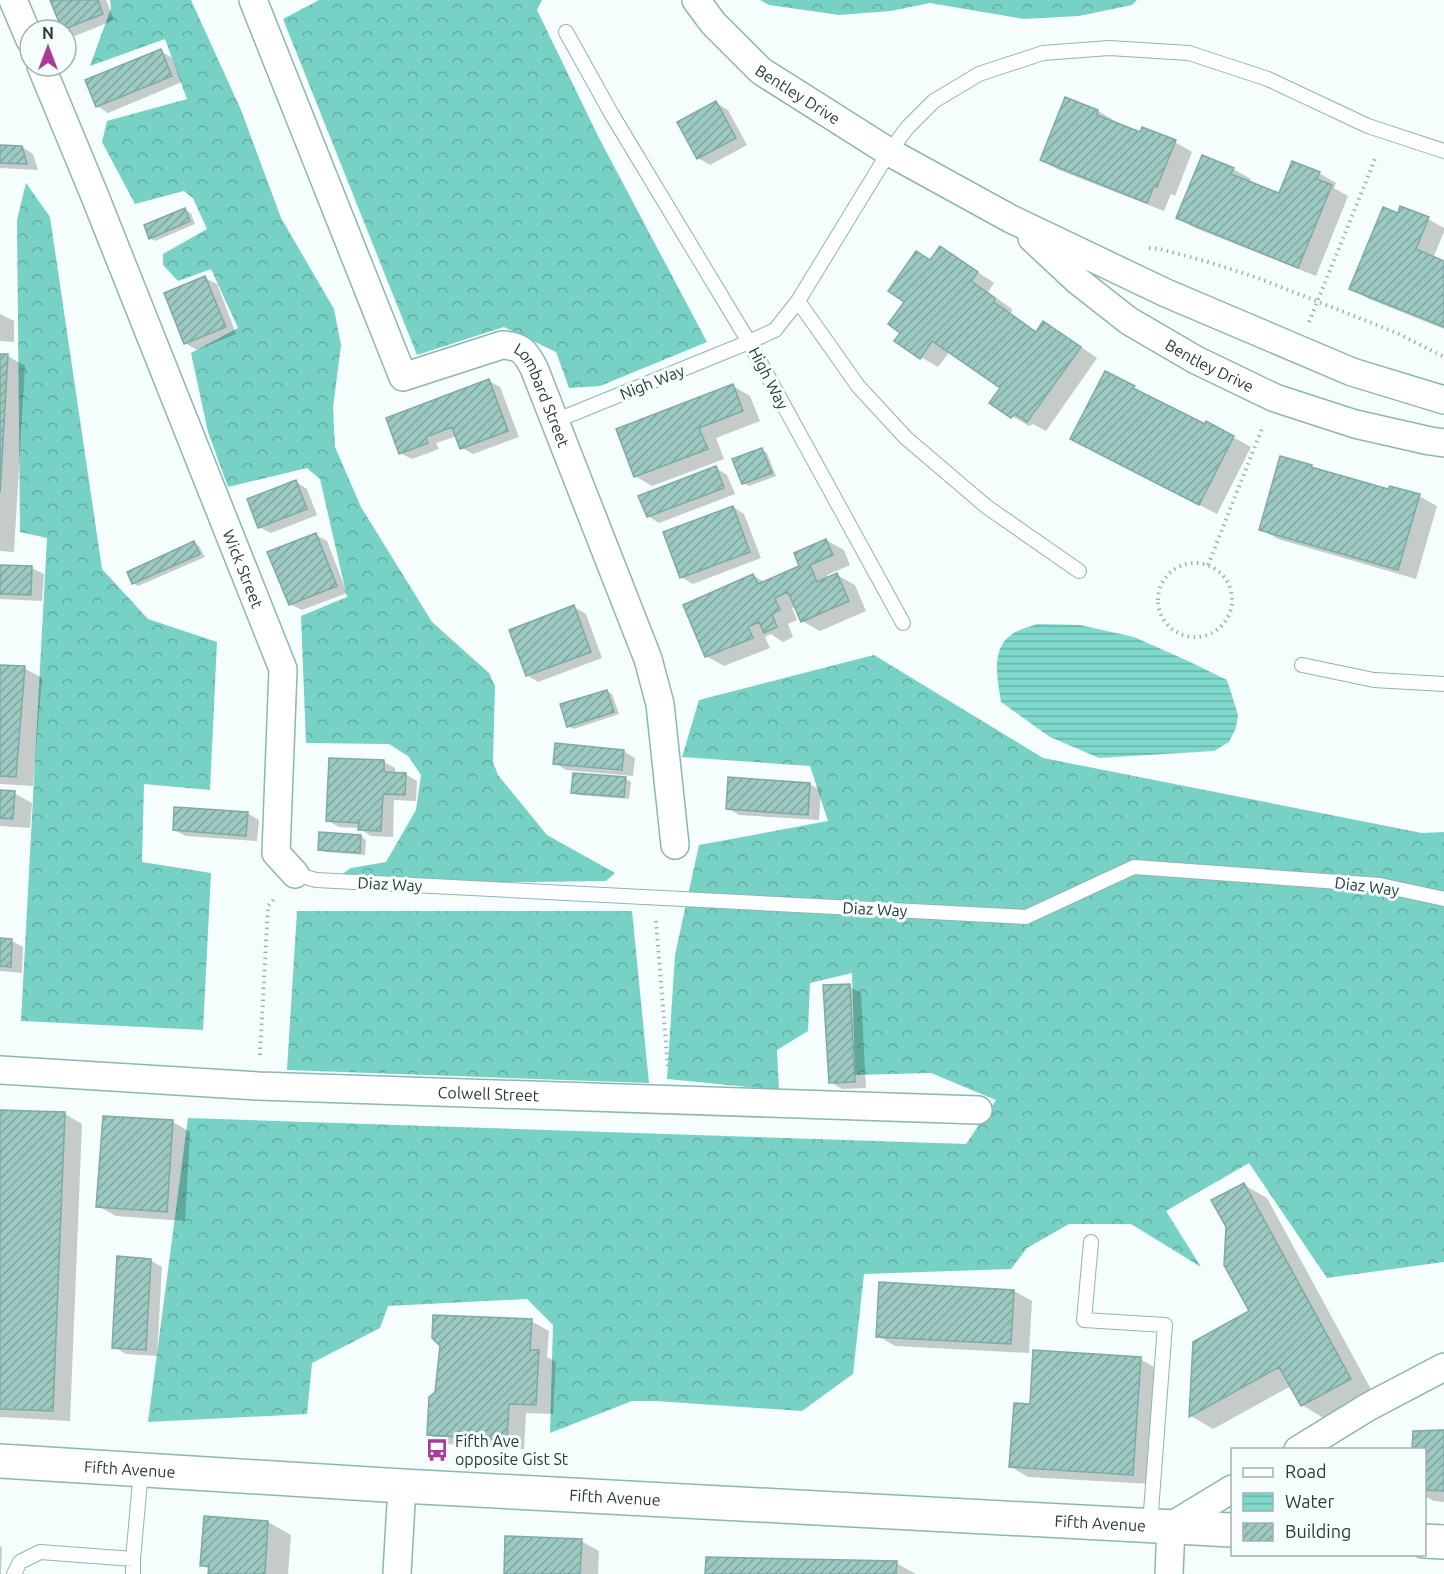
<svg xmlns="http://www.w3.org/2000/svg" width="1444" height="1574" font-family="Ubuntu,sans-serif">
<defs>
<pattern id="forest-crowns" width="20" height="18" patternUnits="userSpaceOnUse" patternTransform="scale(1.5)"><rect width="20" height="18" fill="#77d2c5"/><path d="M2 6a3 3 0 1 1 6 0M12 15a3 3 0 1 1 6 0" fill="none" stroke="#62aca1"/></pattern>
<pattern id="water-rules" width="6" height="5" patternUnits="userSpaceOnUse" patternTransform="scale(1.5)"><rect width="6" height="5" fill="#7fdacd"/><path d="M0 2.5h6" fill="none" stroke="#68b2a7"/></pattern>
<pattern id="building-hatch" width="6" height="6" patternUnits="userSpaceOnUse" patternTransform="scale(1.5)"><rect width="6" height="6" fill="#9cc9c1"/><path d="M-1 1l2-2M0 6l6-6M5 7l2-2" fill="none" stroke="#7fa49e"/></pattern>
</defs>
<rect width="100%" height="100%" fill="#f5fefc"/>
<path fill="url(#forest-crowns)" d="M110,0h81l50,110 40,108 53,91 7,36 -8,63 2,39 26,60 71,115 57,51 6,13 -2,76 5,13 49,60 68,38 -9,8 -245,3 -20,-9 10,-7 35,-6 30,-52 5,-35 -13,-19 -19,-12 -83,-1 -5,-127 46,-19 -27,-118 -13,-11 -79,19 -20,-55 -17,-79 47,-25 -27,-59 -33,12 -15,-16v-11l44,-25 -14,-31 -9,-7 -49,13 -33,-62 5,-21 80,-22 -22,-60 -75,27 21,-58z
M319,0h223l-5,10 61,126 109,206 -107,44 -31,2 -13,-36 -52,-25 -87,28 -134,-336z
M760,0h377l-5,5 -53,11 -55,3 -94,-16 -39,8 -52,4 -70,-10z
M26,183l24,34 52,352 46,50 69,23 -7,148 -66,-6 -2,78 69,11 -8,157 -182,-9 26,-483 -27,-6 -3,-312z
M874,655l169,103 379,75 22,-1v430l-117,16 -78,-115 -83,48 35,56 -70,-43h-62l-42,24 -16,21 -147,5 -11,100 -51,37 -146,-10h-24l-82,32 3,-108 -26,-26 -139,7 -8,22 -68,35 -5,51 -159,8 40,-304 778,26 30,-44 -65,-27 -76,2 -3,-102 -42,10 -2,48 -31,19 2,40 -112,-11 8,-124 24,-110 129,-24 -18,-55 -128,-9 17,-57z
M297,911h335l17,172 -362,-13z"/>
<path fill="url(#water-rules)" d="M1037,624l43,1 54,12 54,24 39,19 11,35 -2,13 -7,14 -15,9 -115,7 -49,-21 -49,-35c-3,-22 -11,-52 10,-67 6,-5 18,-8 26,-11z"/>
<path fill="#0003" d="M52,0h54l8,20 -39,16 -11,-6z
M161,51l11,7 10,24 -74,31 -11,-7z
M716,103l12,7 19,35 -37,20 -12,-7z
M1098,111l17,10 -1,2 27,11 34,8 17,10 -17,44 -4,-2 -7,17 -105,-41 -18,-10z
M0,146l22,1 11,7 5,16 -38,-2z
M1233,169l18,10 -1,2 30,14 39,-22 17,10 -2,5 14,8 -32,80 -121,-48 -17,-10z
M185,210l6,3 4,11 -40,17 -5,-3z
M1399,215l29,4 16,9v4l-11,26 11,4v67l-75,-30 -18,-11z
M957,258l37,25 -6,9 24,17 -1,5 26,18 7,-9 17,10 36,25 -51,73 -13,-7 -4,2 -17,-10 -10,-28 -52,-37 -12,16 -17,-10 -18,-25 28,-71z
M205,278l12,6 19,50 -39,16 -12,-7z
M0,314l14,7v21l-14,-1z
M0,355l8,1 17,10 -11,186 -14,-1z
M1105,373l100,53 2,-3 44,24 -34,67 -128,-66z
M489,381l11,6 19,50 -46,17 -11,-6 -5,-12 -21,7 3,6 -27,10 -12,-6z
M733,386l17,10 10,25 -44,17 8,21 -72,27 -17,-10z
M762,450l5,3 9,23 -27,10 -6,-3z
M1281,458l31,8 8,5 69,20 30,5 18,10 -21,73 -138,-40 -18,-10z
M716,468l11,7 8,19 -76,29 -11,-7z
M296,482l11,7 10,26 -46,18 -12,-6z
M733,507l11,7 17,44 -68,26 -12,-7z
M316,535l11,6 20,52 -45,17 -12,-6z
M826,540l18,10 6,15 -23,10 2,3 8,-3 18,10 11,26 -46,20 -18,-10 -6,-15 -4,2 5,12 -9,4 5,13 -10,5 -12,-8 -6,3 5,11 -46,18 -18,-10 47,-80 12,6 36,-15z
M194,543l5,3 6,11 -67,29 -5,-3z
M0,566l32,2 12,6 -2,27 -42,-2z
M574,607l12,7 16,44 -64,24 -11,-7z
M0,666l24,2 18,10 -9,108 -33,-2z
M607,691l5,3 7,20 -45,15 -6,-3z
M623,751l12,7 -2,18 -67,-6 -11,-7z
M384,762l11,6v6h10l12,7 -1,20 -22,-1 -1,37 -22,-1 -11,-7v-1l-21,-1 -12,-7z
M625,779l6,3 -2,17 -51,-4 -5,-3z
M810,784l11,7 -2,29 -80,-5 -11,-7z
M0,792l14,1 18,10 -2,25 -30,-2z
M247,813l12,7 -2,21 -71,-5 -12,-6z
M321,833l40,3 5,4 -1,15 -40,-3 -6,-3z
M0,940l12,1 11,6 -1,26 -22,-2z
M849,986l12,7 5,95 -24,1 -12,-7z
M0,1111l65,3 17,10 -12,297 -70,-4z
M104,1117l69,5 17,10 -5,89 -69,-5 -18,-10z
M1244,1185l23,13 106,195 -48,26 -23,-14 -11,-19 -78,43 -22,-13 60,-104z
M150,1260l12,7 -5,89 -31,-2 -12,-7z
M881,1283l133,8 18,10 -3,52 -134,-7 -17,-10z
M531,1321l18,10 -2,26 9,5 -3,52 -27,-1 -2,36 -78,-5 -18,-10 9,-41 4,-48z
M1140,1359l18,10 -7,115 -123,-7 -17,-10 20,-62z
M1444,1432v70l-10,-1 -10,-5v-46z
M205,1518l63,4 23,13 -3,39h-78v-4l-8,-5z
M581,1541l18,10 -1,23h-93z
M0,1546l2,2 -1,26h-1z
M896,1563l20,11h-209z"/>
<path fill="url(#building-hatch)" stroke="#7eaba4" stroke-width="1.5" d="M50,0h48l5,14 -41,16z
M161,49l11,27 -76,31 -11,-27z
M1065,97l33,13 -1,5 43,17 2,-5 34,13 -19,47 -3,-1 -7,17 -107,-43z
M716,101l20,37 -39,21 -20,-37z
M0,145l22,1 5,18 -27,-1z
M1202,155l32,13 -3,6 48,19 13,-32 28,11 -3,7 15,6 -34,83 -122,-50z
M1400,206l29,11 -13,32 28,12v66l-95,-38 34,-82 15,6z
M185,208l5,13 -41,18 -5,-14z
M940,246l38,26 -7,9 24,17 -1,4 42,30 7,-11 38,26 -54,75 -12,-8 -4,4 -22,-15 11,-15 -68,-47 -12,18 -26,-18 6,-8 -12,-9 16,-22 -16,-11 28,-40 14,9z
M205,276l21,51 -42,17 -20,-51z
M0,354h8l-8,139z
M1105,371l30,15 -2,2 72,36 1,-3 28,15 -35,69 -129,-66z
M489,379l19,52 -48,18 -8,-22 -26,10 2,6 -29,11 -13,-36z
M733,384l10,27 -44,17 9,21 -74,28 -18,-48z
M762,448l10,25 -30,11 -10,-25z
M1280,456l32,9 -1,2 77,22 2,-3 30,8 -22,76 -139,-40z
M716,466l8,22 -77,29 -9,-21z
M296,480l11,29 -49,19 -11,-29z
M733,506l17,46 -70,26 -17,-46z
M316,533l21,53 -48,19 -22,-53z
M826,539l7,16 -23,10 7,17 20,-9 12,28 -48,21 -13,-30 -13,6 5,12 -8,4 5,13 -13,6 -5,-11 -11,5 5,11 -48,19 -22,-52 70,-31 5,10 41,-18 -5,-13z
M194,541l6,13 -68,30 -5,-12z
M0,565l32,1 -1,29 -31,-1z
M574,605l17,47 -65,24 -17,-46z
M0,665l25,1 -9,111 -16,-1z
M607,690l7,22 -47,15 -7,-23z
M555,743l69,7 -2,20 -69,-6z
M329,758l55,2v12l22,1 -1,22 -22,-1 -2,37 -23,-1 1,-7 -33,-2z
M573,773l53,4 -2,20 -53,-4z
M728,777l82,6 -2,32 -82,-6z
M0,790l15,1 -2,28 -13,-1z
M174,807l74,5 -2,24 -73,-6z
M319,832l42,3 -1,18 -42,-3z
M0,938l12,1 -1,28 -11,-1z
M850,984l5,98 -26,1 -6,-98z
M0,1110l65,2 -12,299 -53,-2z
M103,1116l70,4 -6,92 -71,-5z
M1244,1183l107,196 -50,27 -22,-39 -90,50 4,-75 56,-31 -25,-46 2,-38 -15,-27z
M117,1256l34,3 -5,91 -34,-2z
M879,1282l135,8 -3,54 -135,-7z
M433,1315l99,4 -2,31h9l-3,55 -27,-1 -2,36 -80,-5 2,-38 6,-5 5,-46 -8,-8z
M1033,1350l108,7 -8,118 -124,-8 5,-64 16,1z
M1444,1430v61l-20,-1v-40h-12l1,-19z
M204,1516l64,5 -3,53h-57l1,-8h-9z
M505,1536l77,3 -2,35h-76z
M706,1557l191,4 -1,13h-191z"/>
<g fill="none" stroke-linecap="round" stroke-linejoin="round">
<g stroke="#8ab7b0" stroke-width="16">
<path id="lane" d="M566,32l45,81 138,229 154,281
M798,301l60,85 48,52 81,69 92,64
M555,421l194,-79 26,-12 23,-29 91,-149 19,-25 26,-26 45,-27 64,-21 66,-5 80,5 79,26 100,47 76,25
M1302,665l72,15 70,4
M295,874l21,6 710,37 108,-50 246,18 64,14
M1091,1242l-7,78 81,5 -15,200
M14,1574l6,-12 20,-10 93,7
M133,1574v-15l8,-89"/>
</g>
<g stroke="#8ab7b0" stroke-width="30">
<g id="street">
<path d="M13,0l17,40"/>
<path id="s1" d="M253,0l150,377 99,-32c19,1 23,6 32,23l114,291 12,45 15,141"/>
<path id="s2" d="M696,0l17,23 48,48 128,81 122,67 155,74 186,79 92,28"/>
<path id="s3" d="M41,66l53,128 189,475 -7,184 19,21"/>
<path id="s4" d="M1032,238l46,43 51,40 67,39 79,38 80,26 75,17 14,2"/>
<path id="s5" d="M0,1070l258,16 720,24"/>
<path d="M1298,1450l70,-43 76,-40"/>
<path d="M397,1574l5,-88"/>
<path d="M1169,1574l2,-48 61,-37"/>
</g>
</g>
<g stroke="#8ab7b0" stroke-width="36">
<g id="primary">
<path id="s6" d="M0,1461l402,25 830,44"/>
<path d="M1424,1541l20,1"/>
</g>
</g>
<path stroke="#a3b0ae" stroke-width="4" stroke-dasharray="1.5 4.5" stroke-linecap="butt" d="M1149,248l11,1 52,14 46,15 139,55 47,24
M1309,322l56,-138 11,-28
M1158 600a37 37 0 1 1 74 0a37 37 0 1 1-74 0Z
M1208,565l55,-139
M656,921l12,148
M260,1055l8,-149 8,-9"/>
<use href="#lane" stroke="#fff" stroke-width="14"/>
<use href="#street" stroke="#fff" stroke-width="27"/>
<use href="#primary" stroke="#fff" stroke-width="33"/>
</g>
<defs>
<g id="bus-bare" transform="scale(1.8)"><path d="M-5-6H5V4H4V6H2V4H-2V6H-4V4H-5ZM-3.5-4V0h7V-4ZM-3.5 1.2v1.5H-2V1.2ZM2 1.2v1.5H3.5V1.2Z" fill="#a93b99" stroke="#f5fefc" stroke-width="2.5" paint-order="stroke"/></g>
</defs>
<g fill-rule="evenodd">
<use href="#bus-bare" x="437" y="1450"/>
</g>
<g text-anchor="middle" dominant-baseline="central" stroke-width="6" stroke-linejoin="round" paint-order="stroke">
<g font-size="16" fill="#293c39" stroke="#f5fefc">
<text stroke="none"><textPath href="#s2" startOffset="140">Bentley Drive</textPath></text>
<text stroke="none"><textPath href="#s4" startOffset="220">Bentley Drive</textPath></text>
<text transform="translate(769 378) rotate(63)">High Way</text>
<text transform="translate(652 382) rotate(-22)">Nigh Way</text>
<text stroke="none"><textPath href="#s1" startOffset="580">Lombard Street</textPath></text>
<text stroke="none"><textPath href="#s3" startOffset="542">Wick Street</textPath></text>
<text transform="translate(390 884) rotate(3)">Diaz Way</text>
<text transform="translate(1367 886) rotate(7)">Diaz Way</text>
<text transform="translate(875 909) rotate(3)">Diaz Way</text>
<text stroke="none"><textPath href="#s5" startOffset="489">Colwell Street</textPath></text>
<text stroke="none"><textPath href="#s6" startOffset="130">Fifth Avenue</textPath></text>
<text stroke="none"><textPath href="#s6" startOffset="616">Fifth Avenue</textPath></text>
<text stroke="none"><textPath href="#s6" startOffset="1102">Fifth Avenue</textPath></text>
</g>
<g font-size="16" fill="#293c39" stroke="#f5fefc" text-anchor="start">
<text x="455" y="1441">Fifth Ave<tspan x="455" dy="18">opposite Gist St</tspan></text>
</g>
</g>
<rect x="1231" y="1448" width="195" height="108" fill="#f5fefc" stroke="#a3b0ae" stroke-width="1.5"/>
<rect x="1243" y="1468" width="30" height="9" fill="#ffffff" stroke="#a3b0ae" stroke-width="1.5"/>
<text x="1285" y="1478" font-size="18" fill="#293c39">Road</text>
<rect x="1243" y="1493" width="30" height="18" fill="url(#water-rules)" stroke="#a3b0ae" stroke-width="1.5"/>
<text x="1285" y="1508" font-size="18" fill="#293c39">Water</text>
<rect x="1243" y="1523" width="30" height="18" fill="url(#building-hatch)" stroke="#a3b0ae" stroke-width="1.5"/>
<text x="1285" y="1538" font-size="18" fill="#293c39">Building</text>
<g transform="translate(48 48)"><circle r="28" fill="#f5fefc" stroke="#a3b0ae" stroke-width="1.5"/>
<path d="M0-4.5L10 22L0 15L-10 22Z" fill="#a93b99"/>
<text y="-9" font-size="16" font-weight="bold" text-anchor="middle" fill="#293c39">N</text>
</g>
</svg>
